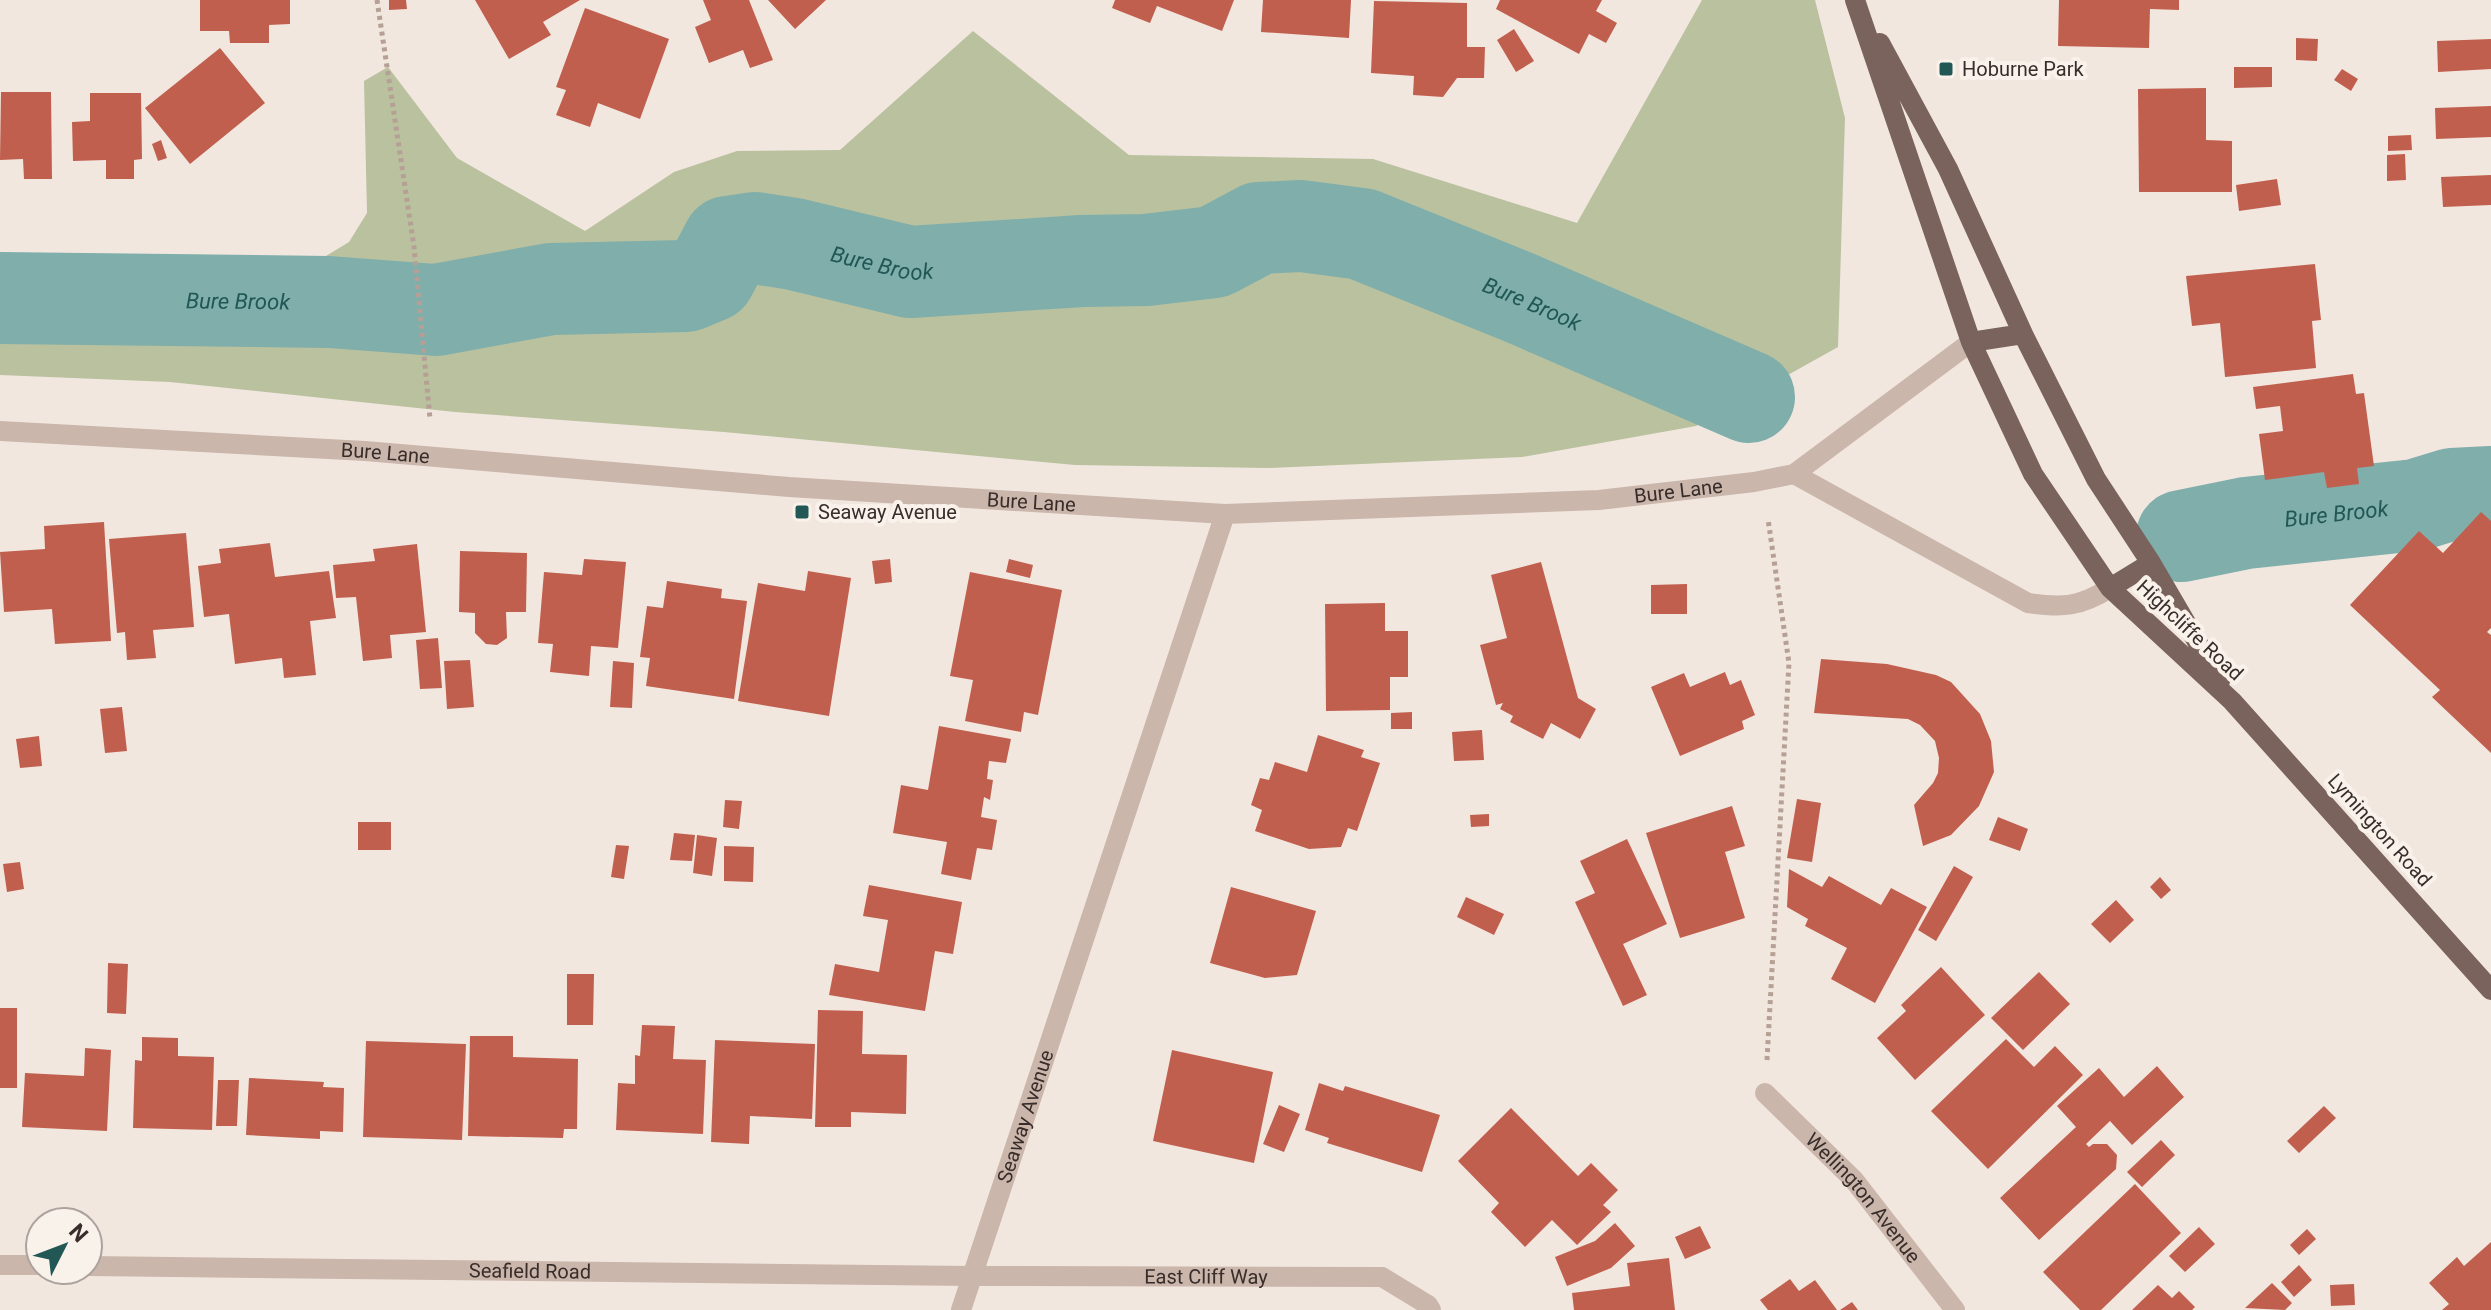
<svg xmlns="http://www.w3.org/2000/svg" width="2491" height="1310" font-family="Roboto,sans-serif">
<rect width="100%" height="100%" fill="#f2e7df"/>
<path fill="#b9c19f" d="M1702,0h113l30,118 -7,229 -142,79 -174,31 -254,11 -193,-3 -351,-33 -269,-20 -285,-30 -170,-7v-101l223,7 70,-5 56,-34 18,-29 -3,-132 24,-14 69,91 128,73 89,-59 63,-21 103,-1 133,-119 156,124 244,4 204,64z"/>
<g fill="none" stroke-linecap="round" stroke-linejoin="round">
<g stroke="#7faeab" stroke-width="92">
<path id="s1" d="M0,298l329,4 107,8 115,-21 135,-3 24,-10 18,-34 27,-4 39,6 116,28 172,-11 64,-1 68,-8 45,-24 42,-2 61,8 156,63 231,100"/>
<path id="s2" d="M2182,536l64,-13 170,-18 36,-11 39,-2"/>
</g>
</g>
<path fill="#c15f4e" d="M200,0h90v24l-21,1v18h-39l-1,-12h-29z
M389,0h17l1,9 -18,1z
M475,0h105l-37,22 8,13 -42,24z
M703,0h46l24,60 -23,8 -7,-18 -34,13 -14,-36 16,-7z
M768,0h58l-31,29z
M1115,0h119l-12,31 -65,-25 -7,17 -38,-15z
M1263,0h88l-2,38 -88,-6z
M1500,0h102l-6,11 21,12 -11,20 -17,-9 -10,20 -83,-45z
M2059,0h120v10l-29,-1 -1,39 -91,-2z
M1374,1l93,2v44h18l-1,31h-27l-14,19 -30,-2 1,-19 -43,-3z
M585,8l84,31 -29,80 -42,-16 -8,24 -34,-12 10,-25 -10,-3z
M1514,29l20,32 -18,11 -19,-32z
M2296,38l22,1 -1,22 -21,-1z
M2491,39v30l-53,3 -1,-31z
M220,48l45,55 -75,61 -45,-56z
M2234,67h38v20l-38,1z
M2342,69l16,10 -7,12 -17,-11z
M2206,88v52l26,1v51h-93l-1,-103z
M1,92h50l1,87h-28l-1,-20 -23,1z
M90,93h51l1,66 -8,1v19h-28v-19l-33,1 -1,-39 18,-1z
M2491,106v31l-55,2 -1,-31z
M2411,135l1,15 -24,1v-15z
M161,140l6,18 -9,3 -6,-17z
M2405,154l1,26 -19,1v-26z
M2491,175v30l-48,2 -2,-30z
M2277,179l4,26 -42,6 -3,-26z
M2315,264l6,56 -9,1 4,47 -91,9 -5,-54 -28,3 -6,-50z
M2353,374l3,20 8,-1 10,73 -17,2 2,16 -32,4 -3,-16 -59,8 -6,-46 24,-3 -3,-25 -24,3 -3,-22z
M2481,512l10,9v107l-4,4 4,3v118l-59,-56 8,-7 -90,-85 69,-74 24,22z
M104,522l7,119 -56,3 -3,-35 -48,3 -4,-60 45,-3 -1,-23z
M186,533l8,94 -41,3 3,28 -29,2 -2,-28 -8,1 -8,-94z
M270,543l5,34 54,-6 7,47 -26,3 6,54 -32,3 -2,-20 -47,6 -6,-50 -25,3 -6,-51 23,-3 -2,-14z
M417,544l9,88 -36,3 2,23 -29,3 -7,-64 -20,1 -3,-33 42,-4 -2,-12z
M460,551l67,2 -1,59h-20l1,26 -10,7 -11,-1 -11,-11v-20l-16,-1z
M584,559l42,3 -8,86 -27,-2 -2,30 -39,-4 3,-28 -15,-1 6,-71 38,3z
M890,559l2,23 -17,2 -3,-23z
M1009,559l24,6 -3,13 -24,-6z
M1541,562l37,136 18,11 -16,30 -29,-16 -8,16 -33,-17 3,-6 -13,-7 3,-6 -7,2 -16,-60 27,-7 -16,-63z
M808,571l43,7 -22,138 -91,-15 20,-118 47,8z
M970,572l92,18 -24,125 -14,-3 -3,20 -56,-11 8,-41 -23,-4z
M667,581l55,8 -1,9 26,3 -13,98 -88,-13 4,-28 -10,-1 7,-51 16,2z
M1687,584v30h-36v-29z
M1385,603v28h23v46h-18v33l-64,1 -1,-107z
M438,638l4,50 -22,1 -4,-49z
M1821,659l66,5 49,11 15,7 29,32 11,27 3,31 -15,34 -28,29 -28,11 -9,-41 19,-22 5,-10 1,-15 -4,-17 -15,-16 -12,-6 -94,-6z
M470,660l4,47 -27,2 -3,-48z
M613,661l21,2 -2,45 -22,-1z
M1725,672l5,13 11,-5 14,35 -13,6 2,8 -64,27 -29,-69 33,-14 6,14z
M122,707l5,44 -22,2 -5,-44z
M1412,712v17h-21v-16z
M939,726l72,13 -5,24 -17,-2 -2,18 6,1 -3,20 -6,-3 -3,20 16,3 -5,30 -15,-2 -6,32 -30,-6 6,-32 -54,-9 8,-48 27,5z
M1482,730l2,30 -30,1 -2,-29z
M1318,735l46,15 -3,7 19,6 -23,68 -9,-3 -7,19 -32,2 -54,-18 7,-21 -11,-5 9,-27 9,2 6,-18 32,10z
M39,736l3,30 -22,2 -4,-29z
M1797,799l24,4 -9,59 -25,-4z
M725,800l17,1 -3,28 -16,-2z
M1732,806l13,40 -20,6 20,66 -65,20 -34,-105z
M1489,814v12l-18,1 -1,-12z
M1998,817l30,12 -8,22 -31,-11z
M358,822h33v28h-33z
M674,833l21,2 -3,26 -22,-1z
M697,835l20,3 -5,38 -19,-3z
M1627,839l40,85 -44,20 24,51 -24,11 -48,-104 20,-9 -15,-32z
M616,845l13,1 -5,33 -13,-2z
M724,846l30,1 -1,35 -29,-1z
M20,862l4,27 -17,3 -4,-28z
M1954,866l19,11 -37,64 -18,-11z
M1789,869l33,18 7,-11 52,29 10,-17 36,19 -52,96 -44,-24 16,-31 -42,-22 3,-7 -21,-12z
M2160,877l11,13 -10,9 -11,-12z
M869,885l93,17 -9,52 -18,-3 -10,60 -96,-16 6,-31 44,8 9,-52 -25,-4z
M1231,887l85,24 -19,64 -32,3 -55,-15z
M1466,897l38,17 -10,21 -37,-18z
M2116,900l18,20 -24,23 -19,-19z
M108,963l20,1 -2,50 -19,-1z
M1941,967l44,48 -70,65 -38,-42 29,-27 -5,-6z
M2039,972l31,32 -47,46 -32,-32z
M567,974h27l-1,51h-26z
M0,1008h17v80h-17z
M818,1010l45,1 -1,43 45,1 -1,59 -55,-2v15h-36z
M642,1025l33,1 -2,33 33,1 -3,74 -87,-4 2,-47 17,1v-29l5,1z
M470,1036h43v21l65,2 -1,70h-13l-1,9 -95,-2z
M142,1037l36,1v18l36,1 -2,73 -79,-2 2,-68 7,1z
M2006,1039l28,28 21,-21 28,29 -95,94 -57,-58z
M715,1040l100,4 -3,75 -62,-3 -1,28 -38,-2z
M366,1041l100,3 -4,96 -99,-3z
M85,1048l26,2 -4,81 -85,-4 3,-54 59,3z
M1172,1050l101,22 -19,91 -101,-22z
M2157,1066l27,31 -52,48 -22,-24 -24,23 3,3 4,-3h14l10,11 -1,14 -77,71 -39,-42 76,-71 -19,-21 42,-38 25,29z
M249,1078l75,4 -1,5 21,1 -1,44 -23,-1v8l-74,-4z
M218,1080h21l-2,46h-21z
M1319,1083l24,8 2,-5 95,29 -18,57 -95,-29 2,-5 -24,-8z
M1279,1105l21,9 -16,38 -21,-8z
M2324,1106l12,12 -37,35 -12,-12z
M1511,1108l67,68 13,-13 27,27 -15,15 8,7 -34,33 -25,-25 -27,27 -34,-35 8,-9 -41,-42z
M2161,1140l14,15 -33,32 -15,-15z
M2135,1184l46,49 -80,77h-21l-37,-38z
M1615,1223l20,23 -24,22 -44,18 -12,-29 40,-16z
M1700,1226l11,22 -26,11 -10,-22z
M2199,1227l16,17 -30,28 -16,-16z
M2307,1229l9,10 -17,16 -9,-10z
M2491,1242v68h-49l7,-6 -20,-21 28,-26 7,9z
M1669,1258l6,52h-101l-2,-17 58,-7 -3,-23z
M2299,1265l13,15 -18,17 -13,-15z
M1790,1279l9,12 16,-11 22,30h-69l-8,-10z
M2272,1283l20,20 -7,7 -40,-2z
M2354,1284l1,21 -24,1 -1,-21z
M2158,1285l14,13 7,-7 16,16 -3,3h-60z
M1852,1302l6,8h-18z"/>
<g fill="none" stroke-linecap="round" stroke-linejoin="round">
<path stroke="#b6a095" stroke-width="5" stroke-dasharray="4 4" stroke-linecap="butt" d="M377,0l37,247 16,172
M1767,1060l22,-397 -21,-144"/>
<g stroke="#cab6ab" stroke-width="20">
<path id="s3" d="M1765,1093l89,87 101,130"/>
<path d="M0,1265h40"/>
<path id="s4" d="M88,1266l883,10 411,1 46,28 3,5"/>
<path id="s5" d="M961,1310l264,-796"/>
</g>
<g stroke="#cab6ab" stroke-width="20">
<path id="s6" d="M0,431l365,20 424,36 436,27 374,-14 155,-18 40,-8 177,-132"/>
<path d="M1794,474l234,129c34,5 52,4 82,-15"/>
</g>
<path stroke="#79635c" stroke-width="20" d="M1855,0l116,342 62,132 77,114 122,113 259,289
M1880,43l68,126 75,165 73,145 55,84 69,118
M1971,342l52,-8
M2110,588l41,-25"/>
</g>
<g fill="#215856" stroke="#f9f2eb" stroke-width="3">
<rect x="1938" y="61" width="16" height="16" rx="4"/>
<rect x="794" y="504" width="16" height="16" rx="4"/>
</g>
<g text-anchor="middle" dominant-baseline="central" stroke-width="8" stroke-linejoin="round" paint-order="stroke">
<g font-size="20" fill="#382d2a" stroke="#f9f2eb" text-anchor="start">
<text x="1962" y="69">Hoburne Park</text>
<text x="818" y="512">Seaway Avenue</text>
</g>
<g font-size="20" fill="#382d2a" stroke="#f9f2eb">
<text stroke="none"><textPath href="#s6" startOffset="386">Bure Lane</textPath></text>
<text stroke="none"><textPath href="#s6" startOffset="1682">Bure Lane</textPath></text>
<text stroke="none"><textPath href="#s6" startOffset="1034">Bure Lane</textPath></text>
<text transform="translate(2190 630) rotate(43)">Highcliffe Road</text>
<text transform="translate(2380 830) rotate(48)">Lymington Road</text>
<text stroke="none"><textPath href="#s5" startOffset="204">Seaway Avenue</textPath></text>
<text stroke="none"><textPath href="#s3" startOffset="144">Wellington Avenue</textPath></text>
<text stroke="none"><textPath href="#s4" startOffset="442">Seafield Road</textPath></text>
<text stroke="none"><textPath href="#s4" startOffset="1118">East Cliff Way</textPath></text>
</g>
<g font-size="22" font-style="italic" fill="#215856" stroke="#f9f2eb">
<text stroke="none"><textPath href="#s1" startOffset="910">Bure Brook</textPath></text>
<text stroke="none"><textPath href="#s1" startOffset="238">Bure Brook</textPath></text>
<text stroke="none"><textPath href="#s1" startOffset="1582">Bure Brook</textPath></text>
<text stroke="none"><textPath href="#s2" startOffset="156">Bure Brook</textPath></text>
</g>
</g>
<g transform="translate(64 1246) rotate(48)"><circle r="38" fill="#f9f2eb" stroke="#aca39e" stroke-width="2"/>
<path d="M0-6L14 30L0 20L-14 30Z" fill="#215856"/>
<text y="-12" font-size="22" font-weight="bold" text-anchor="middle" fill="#382d2a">N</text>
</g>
</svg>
